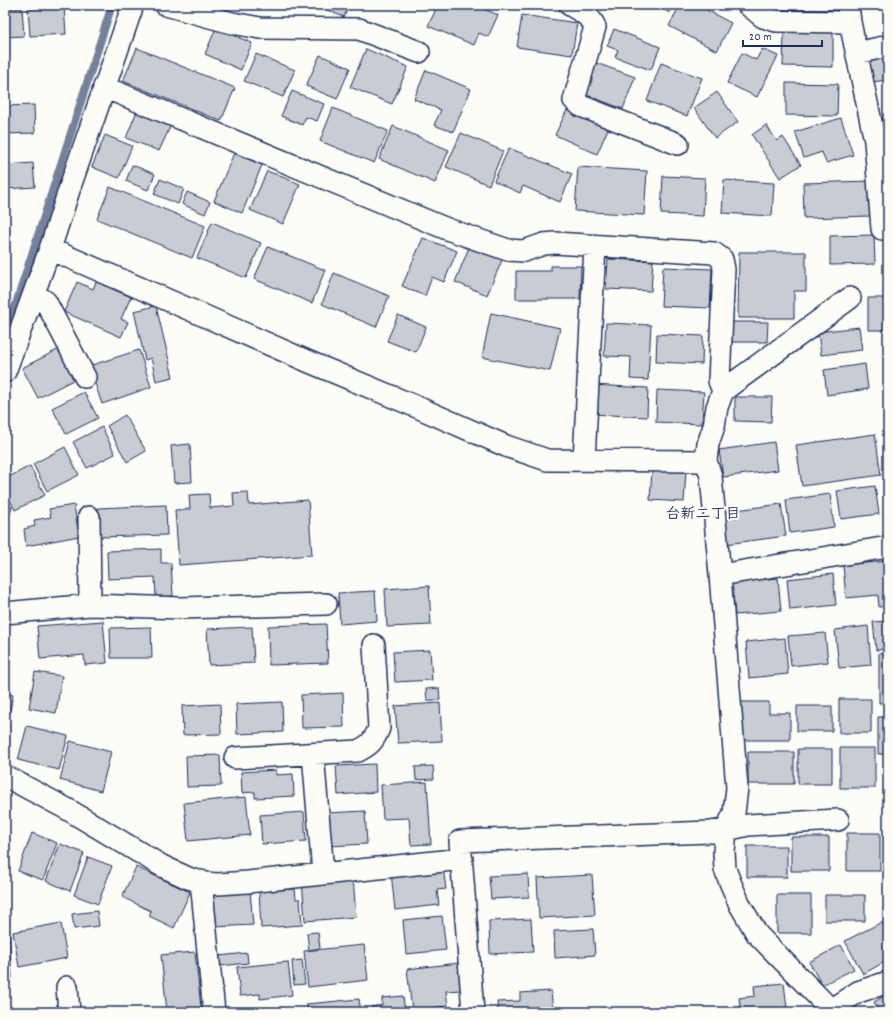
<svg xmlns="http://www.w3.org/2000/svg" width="893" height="1017" font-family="Dekko,'Klee One',sans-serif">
<rect width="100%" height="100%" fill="#fdfcf7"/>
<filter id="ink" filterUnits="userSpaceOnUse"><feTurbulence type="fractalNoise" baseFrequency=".025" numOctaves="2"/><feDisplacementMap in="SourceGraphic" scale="8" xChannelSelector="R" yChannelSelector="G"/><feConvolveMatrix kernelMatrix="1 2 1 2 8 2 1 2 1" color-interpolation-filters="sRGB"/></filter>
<g filter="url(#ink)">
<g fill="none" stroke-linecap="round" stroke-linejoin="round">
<path stroke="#76819c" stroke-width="8" d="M5,338l107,-333"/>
</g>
<path fill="#c9ccd3" stroke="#1b2f5e" d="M318,5h31l-5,12 -26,-11z
M438,5h37l23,10 -10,22 -9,-4 -5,12 -46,-19z
M654,5h20l-4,8z
M680,5h17l34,18 -14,28 -48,-25z
M64,6l2,28 -36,2 -2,-28z
M22,8l2,28 -19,1v-28z
M522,15l55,8 -5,32 -55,-8z
M216,28l36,15 -11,27 -36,-16z
M614,29l46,18 -9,23 -36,-13 3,-7 -11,-4z
M784,31h49v36l-50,-1z
M137,48l98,40 -14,33 -98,-40z
M366,49l42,18 -16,37 -42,-17z
M762,49l16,7 -21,41 -30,-14 15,-30 14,7z
M256,54l39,16 -12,27 -39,-16z
M320,55l30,13 -13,31 -31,-13z
M888,57v23l-17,2 -3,-22z
M596,63l39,14 -12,32 -39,-15z
M661,63l41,15 -15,38 -40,-15z
M426,70l45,19 -18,43 -19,-7 7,-15 -27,-11z
M786,83l52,1 -1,32 -51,-1z
M292,91l32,13 -7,17 -11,-4 -4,8 -21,-9z
M717,92l21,30 -23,16 -21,-30z
M34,105l1,28 -30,1v-28z
M333,108l55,23 -14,32 -54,-22z
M567,110l41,19 -11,25 -42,-19z
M137,111l34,14 -12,26 -33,-13z
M888,117v23l-3,1 -3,-23z
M841,118l12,37 -27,8 -4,-11 -18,6 -9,-26z
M766,125l11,16 6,-4 18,28 -21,13 -28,-43z
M393,126l56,24 -14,33 -56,-24z
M461,133l42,18 -14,34 -43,-18z
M105,135l27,11 -13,32 -27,-11z
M509,148l63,26 -12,28 -37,-16 -3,7 -26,-12z
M234,153l28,12 -20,48 -28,-12z
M33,163l2,24 -30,2v-24z
M132,165l23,9 -7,16 -22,-9z
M578,167l69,4 -3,44 -69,-4z
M267,171l33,13 -17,40 -33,-14z
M663,176l42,2 -2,38 -42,-2z
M160,179l24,10 -6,15 -24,-10z
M724,180l50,3 -2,33 -50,-3z
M870,181l1,35 -67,2 -1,-35z
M110,187l95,39 -13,32 -95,-39z
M187,192l23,10 -5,12 -23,-10z
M212,222l49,21 -15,35 -49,-20z
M874,235l1,29 -45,1v-29z
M423,238l34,13 -13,31 -12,-5 -7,19 -23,-10z
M470,245l33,13 -16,37 -32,-13z
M268,247l57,23 -13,33 -58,-24z
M739,252h67v39h-12v27h-56z
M608,259l45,2 -2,30 -45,-2z
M551,266h30l-1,33h-64v-28h35z
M663,267l49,2 -2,39 -49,-2z
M334,273l55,23 -13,31 -54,-23z
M77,282l16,7 3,-7 35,15 -10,22 7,3 -7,15 -57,-25z
M868,298h20v32h-20z
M156,306l17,71 -17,4 -5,-23 -6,2 -11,-49z
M491,313l69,15 -10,43 -68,-14z
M398,315l28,12 -10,25 -29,-11z
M730,322h38l-1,20h-37z
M606,323l45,2 -3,55 -18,-1 1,-22 -27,-1z
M859,327l3,23 -41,5 -3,-23z
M657,334l46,2 -1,28 -46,-2z
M61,348l16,30 -39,20 -16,-30z
M139,350l12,37 -49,17 -13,-38z
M865,364l3,25 -41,6 -3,-25z
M887,368h1v34h-2z
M593,385l55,3 -1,29 -55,-3z
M657,390l47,2 -2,32 -46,-2z
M84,392l14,26 -32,16 -14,-26z
M735,397h37l-1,25 -36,-1z
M125,415l21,36 -19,11 -20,-36z
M102,427l13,27 -28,14 -14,-26z
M875,434l6,41 -79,11 -6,-41z
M774,442l4,28 -55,7 -4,-27z
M190,444l2,38 -18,1 -3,-37z
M65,447l14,28 -32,16 -14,-27z
M30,466l15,29 -30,15 -10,-20v-11z
M652,469l34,1 -2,32 -34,-2z
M875,486l4,28 -38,5 -4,-28z
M248,492l1,13 59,-5 4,55 -133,10 -4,-55 15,-1 -1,-14 20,-1 1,14 24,-2 -1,-13z
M830,494l4,33 -44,6 -4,-33z
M781,504l5,32 -60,8 -4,-32z
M5,505l7,2 -7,24z
M74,505l5,31 -53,10 -2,-17 11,-3 -1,-6 17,-3 -2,-8z
M166,505l1,30 -67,2 -2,-29z
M161,549v14h10l2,33 -17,1 -1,-20 -47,2 -1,-28z
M888,561v45l-9,1 -1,-12 -32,3 -3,-33z
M833,574l3,31 -46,5 -3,-31z
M778,578l3,33 -46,4 -3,-32z
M429,586l2,39 -44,2 -2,-38z
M375,591l2,30 -37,3 -2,-31z
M103,621l4,42 -22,2 -1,-10 -44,4 -3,-33z
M888,621v28l-12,1 -3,-28z
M326,624l2,39 -59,2 -1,-39z
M868,626l3,39 -32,3 -4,-38z
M151,627l1,31h-41l-1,-30z
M252,627l2,36 -45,2 -2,-36z
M825,633l3,29 -37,4 -3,-30z
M785,638l3,36 -39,4 -3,-36z
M430,650l2,30 -37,2 -2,-30z
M879,653h9v50h-9z
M35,672l27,4 -6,37 -27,-5z
M439,688l1,12h-13l-1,-11z
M5,693l8,2 -3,15h-5z
M343,693l1,34 -42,1 -1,-33z
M839,699h32v34h-32z
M282,702l1,30 -46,2 -1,-30z
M741,702h28v11h21v27h-49z
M440,703l2,38 -44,2 -3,-37z
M220,704l1,30 -38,1 -1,-29z
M797,706h35v25h-35z
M878,717h10v37h-10z
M5,725h4l-3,20h-1z
M27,726l41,10 -9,34 -41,-10z
M70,741l41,11 -10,39 -41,-11z
M840,748h35v40h-35z
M798,749h34v35h-34z
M748,752h46v32h-46z
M220,755l1,31 -34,1 -1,-31z
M375,764l1,28 -38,3 -2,-29z
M433,766l1,13 -18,1 -1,-13z
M276,770v5l17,-1 1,22 -39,2v-6l-13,1 -1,-21z
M427,782l4,62 -20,1 -2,-27 -26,1 -2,-34z
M246,797l4,38 -62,6 -4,-38z
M365,811l2,33 -39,2 -2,-33z
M304,812l2,29 -44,3 -2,-29z
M32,833l25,10 -14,37 -25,-9z
M847,833h33v38h-33z
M791,837h38v34h-38z
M60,844l24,9 -14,38 -24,-10z
M747,846h40v31h-40z
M88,857l24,9 -14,38 -24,-9z
M136,867l54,25 -16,36 -25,-12 2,-5 -29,-14z
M443,867l3,22 -9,1 2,15 -44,5 -4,-38z
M528,874l1,23 -38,2 -2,-23z
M592,875l3,40 -56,3 -2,-40z
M353,876l3,41 -51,4 -3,-41z
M295,889l1,10h4l2,26 -41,3 -2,-37z
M250,891l3,34 -39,2 -2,-34z
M777,895h34v38h-34z
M825,895h40v26h-40z
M97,911l2,15 -25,3 -2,-15z
M442,916l4,34 -40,4 -3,-34z
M5,919h3l4,59 -7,1z
M531,919l2,33 -43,2 -1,-33z
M882,922l6,12v26l-25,14 -18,-33z
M61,923l6,35 -48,9 -6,-35z
M593,929l2,26 -40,3 -1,-27z
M318,932l2,16 -11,2 -2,-17z
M364,945l4,35 -60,7 -4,-36z
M841,945l13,24 -32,16 -13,-23z
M195,952l6,56 -34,4 -6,-57z
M247,953l1,10 -28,3 -1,-10z
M302,960l3,24 -11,1 -2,-24z
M288,962l4,33 -32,4v-5l-20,2 -3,-29z
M459,963l3,27 -16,1 2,15 -36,4 -5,-41z
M784,983l3,25 -14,2v2h-32l-2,-14 16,-2 -1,-10z
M551,991l2,21h-55l-1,-10 23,-1v-8z
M888,994v18h-8l-6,-10z
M403,996l2,16h-33l-1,-5 11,-2v-7z
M359,999l2,13h-54v-8z"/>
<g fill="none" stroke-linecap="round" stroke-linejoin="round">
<g stroke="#1b2f5e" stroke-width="24">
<path id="minor" d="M166,5l66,18 28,5 99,1 60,23
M570,5c10,6 21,11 25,22l-21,73 7,6 97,38
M748,5l15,12 13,4 74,1
M848,5l2,17 25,119 7,88
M857,53l31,-7
M104,87l343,142 61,21 16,1 20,-7 11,-1 159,10 8,6 2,10 -5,112 4,10
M50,249l150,65 107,47 110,46 89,39 41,14 159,1 5,15 9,99 168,-28
M34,293l12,9 39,75
M5,372l45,-123 21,-65 62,-179
M584,460l11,-214
M706,461l2,-17 6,-18 3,-19 6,-16 9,-7 118,-86
M89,517l1,88
M720,575l17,213 -3,25 -8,17 -2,22 1,17 5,13 10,23 17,29 76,78
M5,613l85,-8 91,3 145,-4
M313,754l10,119
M235,758l123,-7c12,-6 16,-10 21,-23l-5,-83
M5,776l62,33 95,57 26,12 17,5 13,1 30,-2 214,-23
M201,881l13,131
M67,987l2,25
M830,1010l28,-18 30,-10
M473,1012l-13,-171 251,-9 15,-2 22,-5 90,-5"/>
</g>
<use href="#minor" stroke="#fdfcf7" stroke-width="21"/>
</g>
</g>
<g text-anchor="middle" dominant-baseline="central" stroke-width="4" stroke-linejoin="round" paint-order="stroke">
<g font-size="15" font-weight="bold" fill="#1b2f5e" stroke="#fdfcf7">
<text x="703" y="515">台新二丁目</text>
</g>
</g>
<rect width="893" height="1017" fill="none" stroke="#fdfcf7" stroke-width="20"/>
<rect x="10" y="10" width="873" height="997" fill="none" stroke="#1b2f5e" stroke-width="1.5" filter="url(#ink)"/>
<path d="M743 40v6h79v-6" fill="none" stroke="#1b2f5e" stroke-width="2"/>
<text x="749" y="40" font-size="12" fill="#1b2f5e" stroke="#fdfcf7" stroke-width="3" paint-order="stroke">20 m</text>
</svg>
